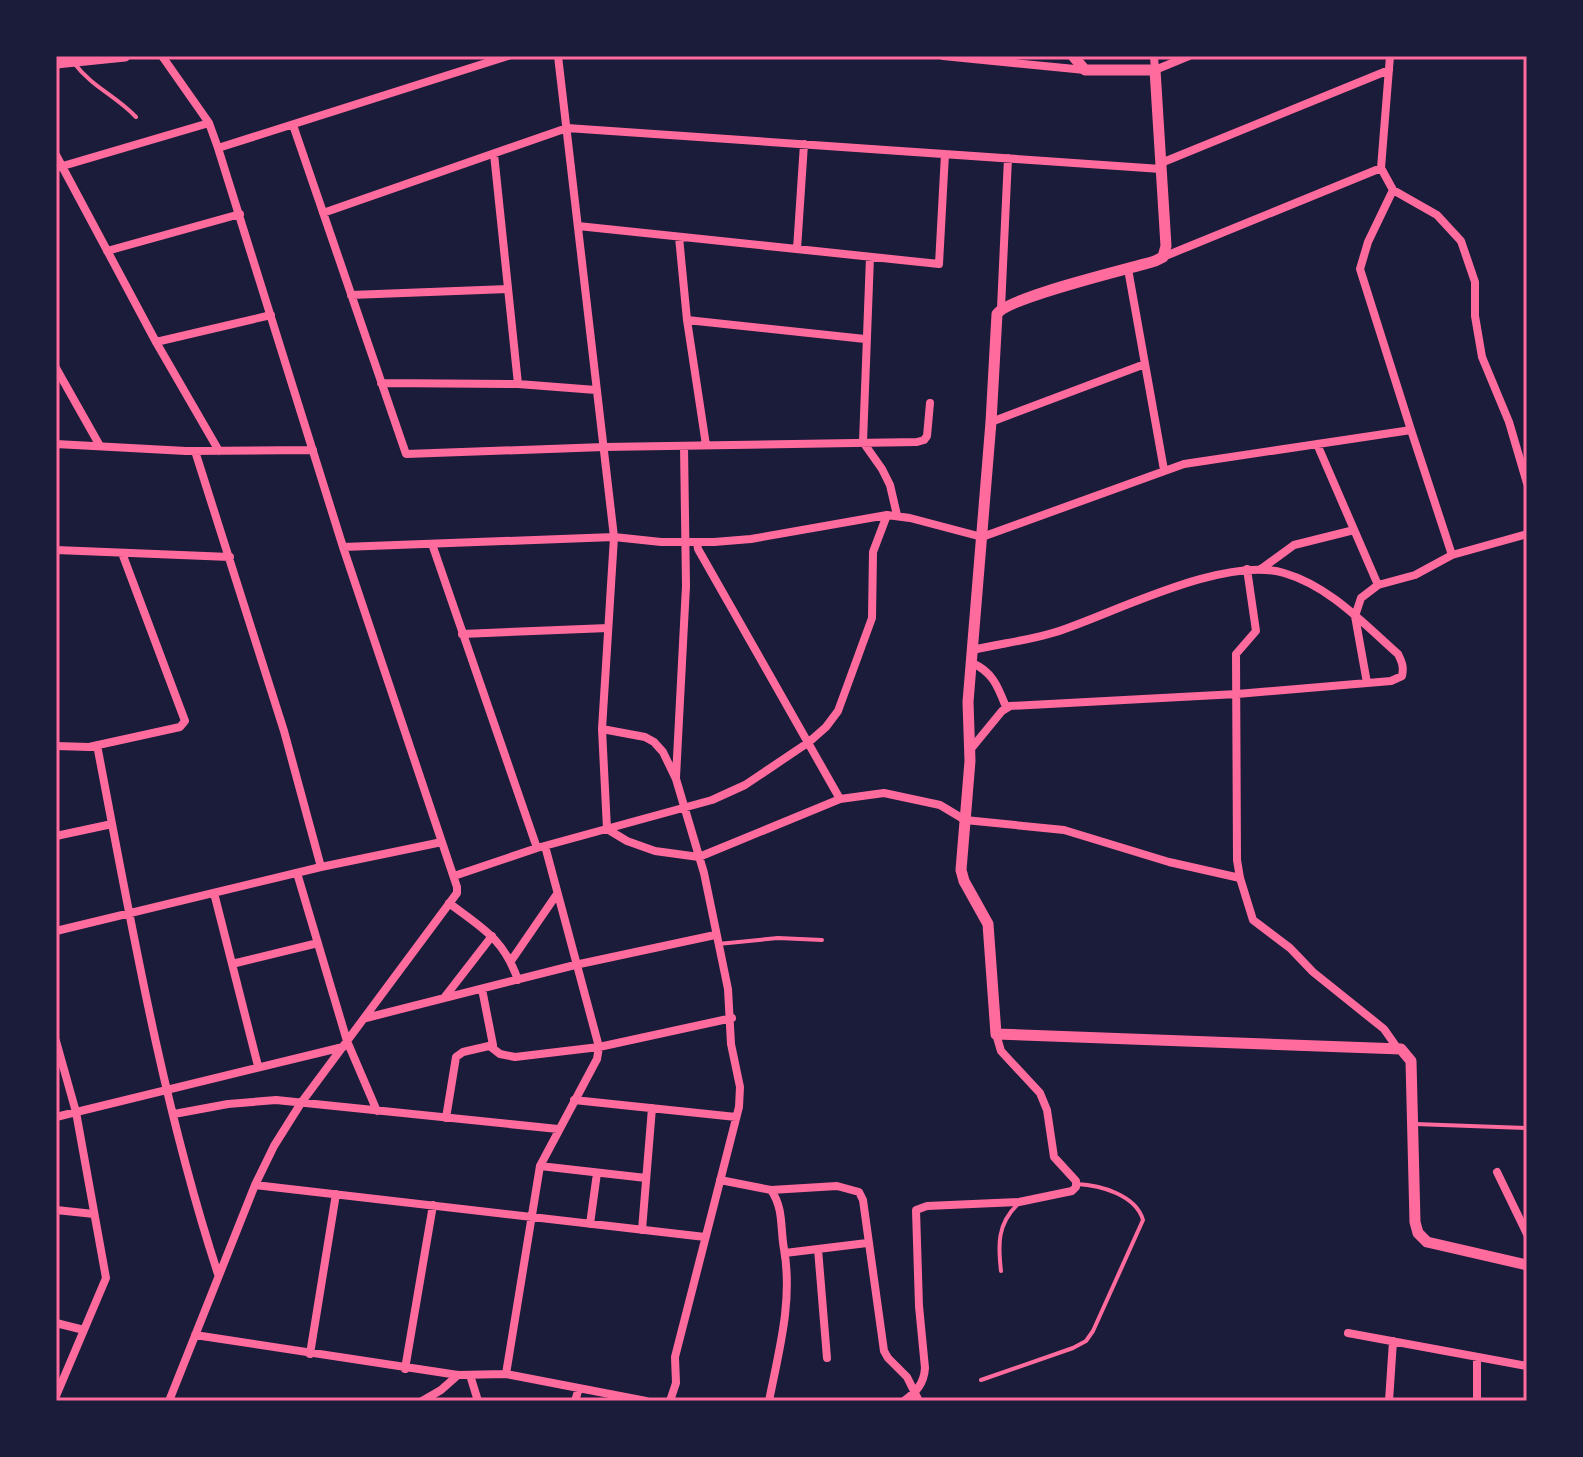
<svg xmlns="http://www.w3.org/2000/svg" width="1583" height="1457" font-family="Inter,sans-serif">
<rect width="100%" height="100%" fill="#1b1b3a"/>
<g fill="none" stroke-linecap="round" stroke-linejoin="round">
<path stroke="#ff6b9d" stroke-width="4" d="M74,63c19,25 41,32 62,54
M718,944l60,-6 44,2
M1415,1124l112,4
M1001,1271c-3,-26 -4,-47 17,-67
M981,1380l92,-32 13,-7 7,-10 50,-111c-7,-25 -43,-35 -66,-36"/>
<path stroke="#ff6b9d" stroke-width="8" d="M162,56l47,67 9,25 125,399 114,340v6l-156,210 -27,43 -19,39 -86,216
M558,56l56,481 -12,192 5,100
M943,56l142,14
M1154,56l1,14 34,-14
M1390,56l-9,112 12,22 44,25 24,26 14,41v34l7,41 27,65 18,61
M293,125l113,329 198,-7 313,-5 7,-2 3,-4 3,-33
M218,148l290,-92
M494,154l24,230
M56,155l100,187 63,109
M1161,163l228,-93
M56,168l153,-45
M1393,190l-25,52 -8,27 51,161
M323,213l244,-85 594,41
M578,226l361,38 6,-110
M679,237l8,83 19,125
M797,249l7,-105
M107,251l133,-37
M870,257l-7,185 19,27 8,16 7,30
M1163,257l218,-89
M1128,269l36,201
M351,295l157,-6
M1001,308l7,-150
M687,320l178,19
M156,342l115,-27
M56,368l44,78
M381,383l137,1 78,6
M991,422l154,-58
M56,444l130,7 127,-1
M1317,444l61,141
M195,451l89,280 37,136
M697,542l1,7 142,250
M432,544l105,304
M343,547l271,-10 47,5h53l37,-3 136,-24 23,3 72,19 202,-73 227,-34 41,125
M56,550l174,7
M1247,569l9,62 -20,23 1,206 3,18 13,42 37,28 23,24 71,57 14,20
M1261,569l33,-24 60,-15
M462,634l146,-6
M972,663c21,9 26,24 34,44
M1367,683l-12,-67 6,-18 17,-13 37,-10 37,-20 75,-21
M602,729l43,8 9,5 9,10 13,27 28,94 24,116 3,55 9,43 -1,20 -64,250 1,26 -6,18
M97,745c34,177 65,358 121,529
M56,746l33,1 91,-20 5,-6 -63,-168
M970,750l32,-39 8,-5 227,-12 154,-13 11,-5c2,-9 0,-14 -4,-22 -35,-31 -69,-68 -114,-81 -59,-17 -164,37 -222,57 -28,10 -60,13 -89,20
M676,777l10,-191 -2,-140
M607,829l20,12 28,10 44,6 141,-58 44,-6 56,12 25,15 99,10 105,32 71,16
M56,836l56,-12
M297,873l50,168 30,70
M454,876l83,-28 175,-48 33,-15 64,-43 17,-15 12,-16 34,-93 1,-66 14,-37
M214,893l44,173
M449,903c34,26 54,35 69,77
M56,931l265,-64 121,-25
M511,961l46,-67
M232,964l86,-21
M444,998l48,-62
M366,1018l209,-53 140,-30
M56,1041l20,71 30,166 -50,118
M491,1047l9,7 15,3 84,-10 133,-29
M574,1100l162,17
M174,1114l54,-10 48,-4 282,29
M56,1117l287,-70
M446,1118l10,-61 7,-5 30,-7 -11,-56
M540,1166l106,12
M1497,1172l30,62
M720,1180l51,10c13,19 9,37 13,59 9,52 -5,101 -15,152
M255,1185l450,52
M771,1190l66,-4 22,6 4,8 21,151 4,7 19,19 12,24
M56,1210l38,4
M590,1224l7,-51
M642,1230l10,-122
M818,1249l9,109
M785,1253l82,-10
M56,1323l28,7
M1348,1333l179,33
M195,1335l263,40 48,-1 140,27
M310,1354l26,-160
M405,1369l28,-164
M506,1374l34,-208 57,-107 2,-12 -54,-201
M470,1375l8,26
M422,1401l19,-11 17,-15
M575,1401l4,-13
M904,1401c12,-9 20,-17 21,-33l-6,-62 -3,-96 11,-4 92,-4 53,-11 4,-4v-6l-22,-24 -7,-47 -7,-17 -39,-42 -5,-17
M1389,1401l4,-60
M1477,1401v-44"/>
<path stroke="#ff6b9d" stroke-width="11" d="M1073,56l12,14h70l11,176 -3,11 -8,4c-26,8 -147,36 -158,53l-6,108 -23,280 2,59 -9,109 3,11 24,43 8,110 405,15 10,12 4,161 3,11 9,9 100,23
M56,63l69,-7"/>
</g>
<rect width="1583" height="1457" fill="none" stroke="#1b1b3a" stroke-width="116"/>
<rect x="58" y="58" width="1467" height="1341" fill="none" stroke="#ff6b9d" stroke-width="3"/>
</svg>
